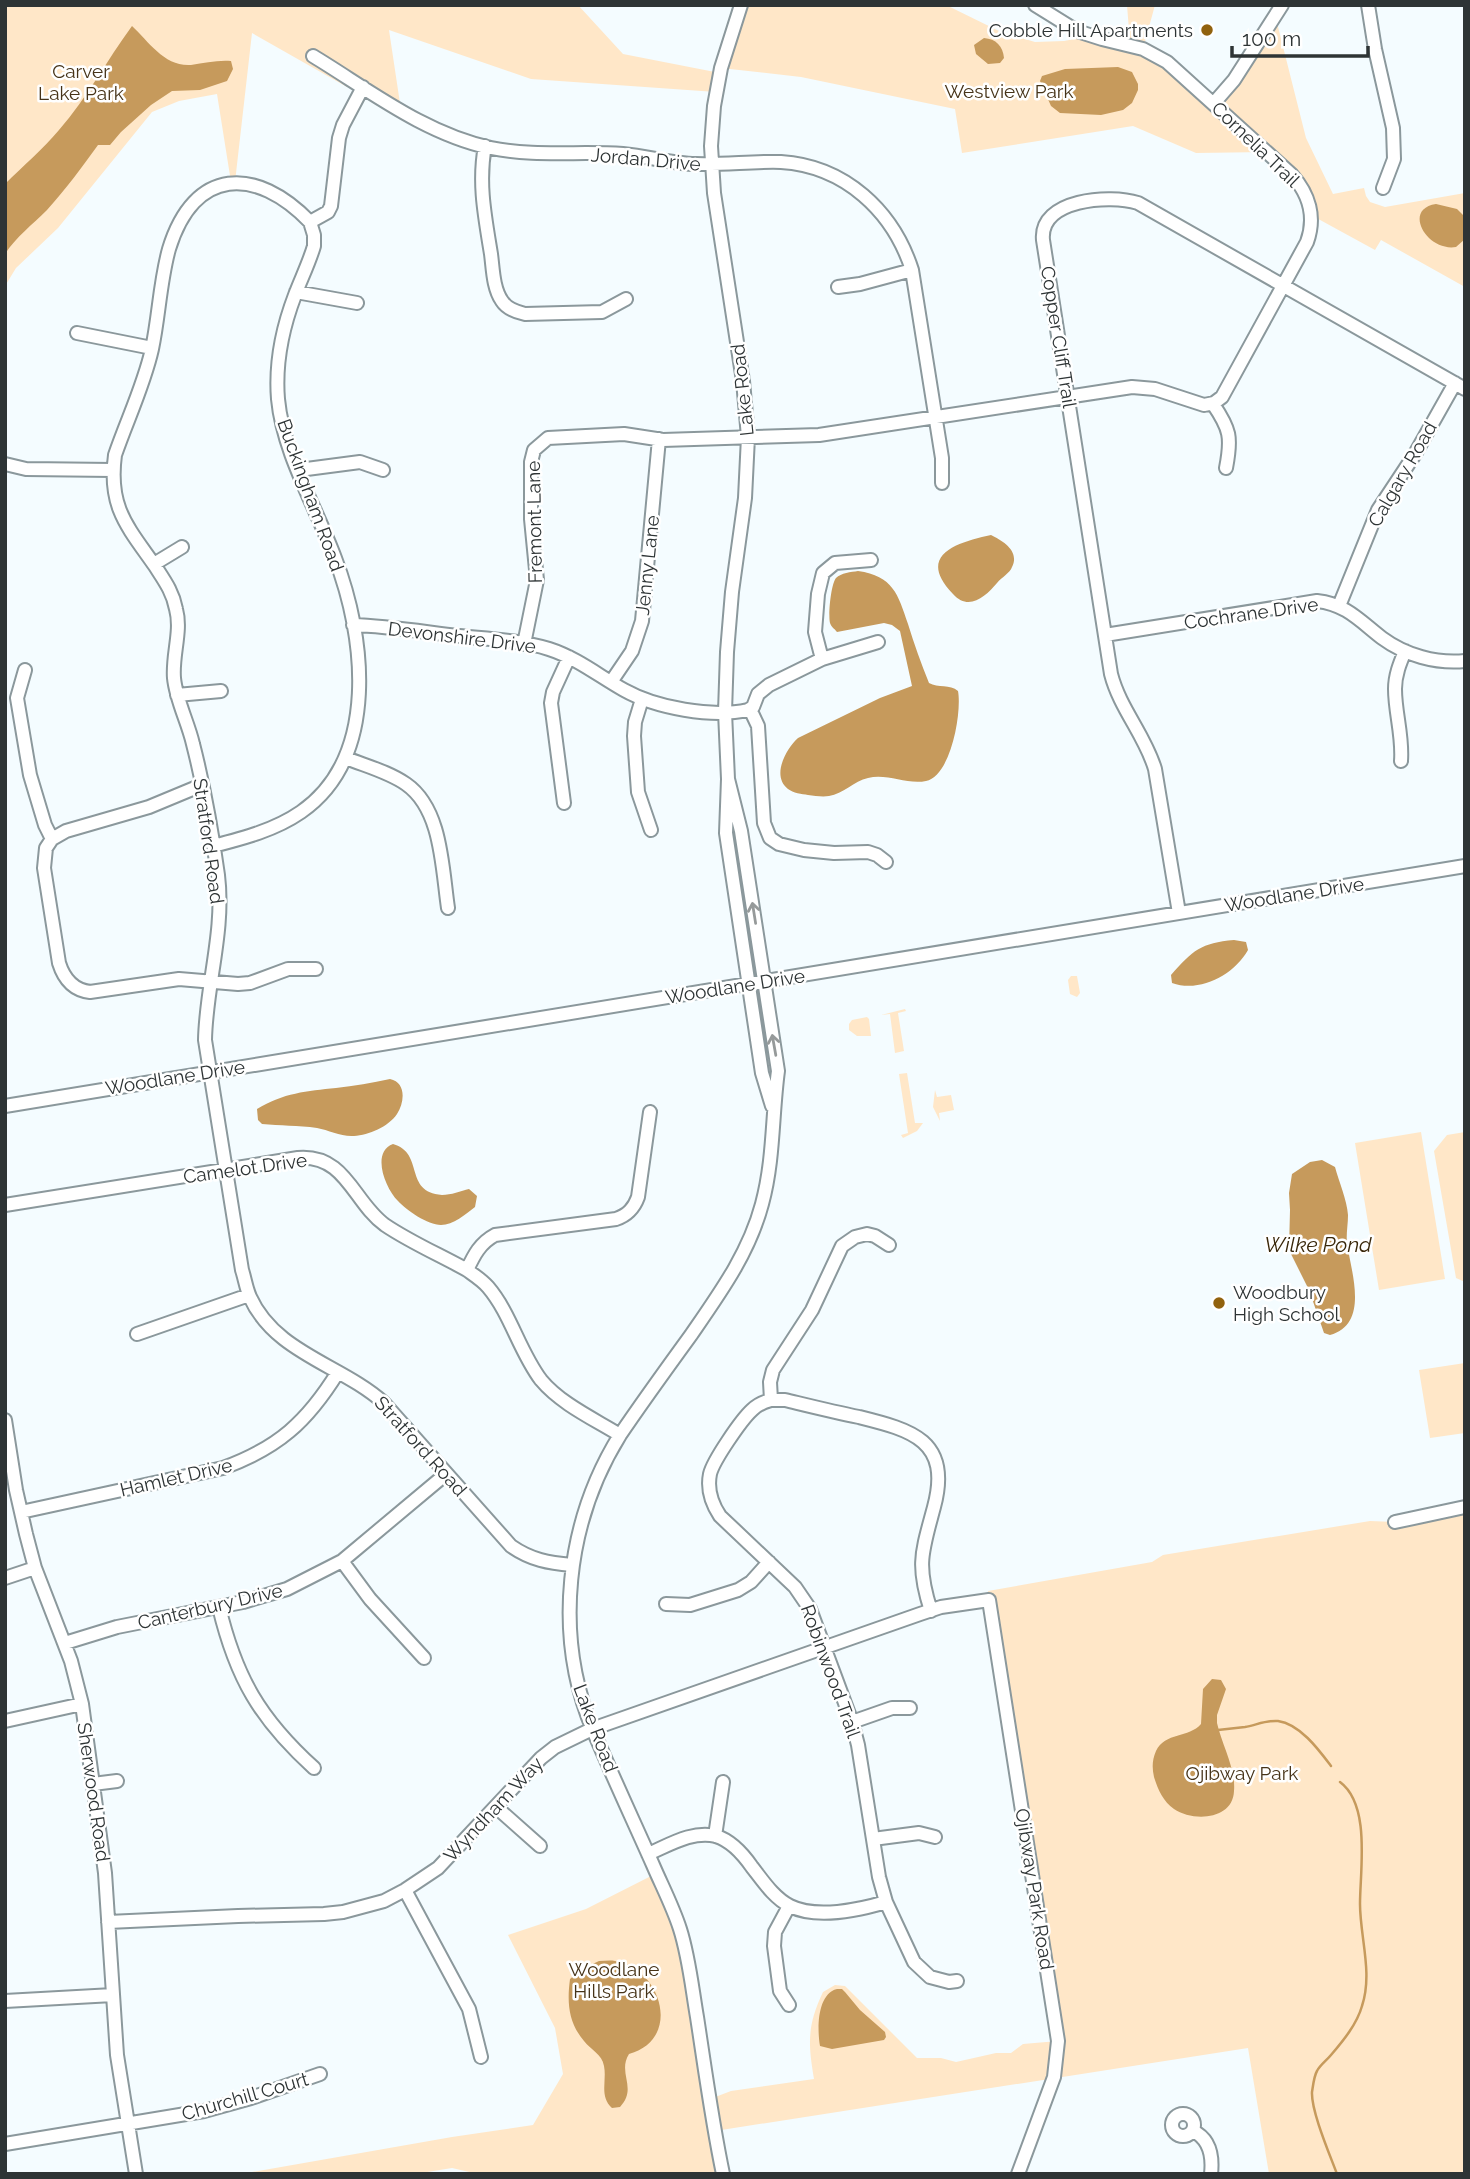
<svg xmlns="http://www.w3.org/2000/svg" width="1470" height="2179" font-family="Raleway,sans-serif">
<rect width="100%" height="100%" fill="#f4fcff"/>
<path fill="#ffe7c8" d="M5,5h573l45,49 97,19 -4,19 -185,-13 -142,-49 12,80 -49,-30 -5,7 -95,-54 -17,149h-4l-14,-88 -38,7 -27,11 -94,116 -42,40 -11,18z
M741,5h205l53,26 36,11 29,-1 26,-5 40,7 -3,-38h28l-12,44 71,54 61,-88 31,123 27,56 31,-6 2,8 4,6 15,5 80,-14v94l-84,-47 -6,10 -64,-35 -1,-9 -43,-54 -71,1 -63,-27 -171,27 -7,-44 -154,-32 -80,-9z
M1071,976h6l3,17 -3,4 -7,-3 -2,-14z
M905,1009l1,2 -8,2 6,38 -9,2 -5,-39 -9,1z
M867,1017l2,2 2,17h-14l-8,-6v-6l3,-4z
M907,1073l8,50h8l-6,8 -14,7 -2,-3 7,-2 -9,-59z
M935,1090l2,7 14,-2 3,15 -15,3 1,8 -7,-14z
M1421,1132l24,147 -66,11 -24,-147z
M1465,1132v150l-9,-4 -22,-127 13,-16z
M1465,1363v70l-35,5 -11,-68z
M1465,1507v667h-196l-21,-126 -533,83 8,43h-245l-26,-6 -37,6h-174l211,-37 81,-12 30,-51 -8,-46 -47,-93 78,-26 71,-36 13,30 40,196 21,-8 83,-12c-6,-36 -7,-53 9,-87l12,-7 10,1 72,72h24l15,4 40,-9h15l12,-9 35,-3 -70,-450 164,-29 11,-7 207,-34 25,1z"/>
<path fill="#c69a5c" d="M132,26c17,16 33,41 59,39 14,-2 26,-5 40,-4l2,8 -6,12 -27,9 -28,1 -21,14 -30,27 -11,13h-12c-16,22 -32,44 -51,65 -14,14 -31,27 -42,44v-70c18,-18 38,-35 54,-54 28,-32 48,-70 73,-104z
M984,38c12,1 19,8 20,20l-4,5 -12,1 -12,-10 -2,-9z
M1118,67l14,5 6,12v6l-6,13 -9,7 -22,5 -41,-2 -9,-7 -11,-25 2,-5 23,-7z
M1436,204l21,5 8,8v22l-9,8c-29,5 -54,-38 -20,-43z
M991,535c12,6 29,16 21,32 -2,6 -10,10 -15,16 -11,13 -28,29 -44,11 -38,-39 5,-52 38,-59z
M858,571c35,5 40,23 50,53 6,20 13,39 21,59 9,5 21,1 29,8 4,21 -7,85 -32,90 -19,4 -39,-8 -58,-3 -14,3 -25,16 -39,18 -6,1 -14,0 -21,-1 -6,-1 -15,-2 -20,-6 -17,-13 -2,-40 10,-51l82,-40 32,-12 -12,-55 -8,-6 -8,-2 -47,9c-3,-4 -5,-4 -7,-9 -2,-8 1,-39 6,-45 5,-5 15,-6 22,-7z
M1234,940l12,2 2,8c-14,25 -48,43 -76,33l-1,-8c22,-25 30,-32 63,-35z
M390,1079c16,3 15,23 7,35 -9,13 -28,21 -43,22 -13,1 -25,-6 -37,-8 -19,-3 -37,-2 -55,-4l-4,-4 -1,-11c26,-16 50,-18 79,-21 18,-2 36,-5 54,-9z
M393,1144c32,9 10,48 49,51 9,0 19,-4 27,-6l8,7 -2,11c-9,7 -22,18 -34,18 -13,0 -35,-15 -43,-24 -13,-13 -27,-49 -5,-57z
M1322,1160l13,7c4,15 12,33 13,48 0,10 -2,19 -1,28 4,29 23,81 -17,92l-6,-2 -15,-43 -20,-40 1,-40 -1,-17 3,-19 18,-12z
M1212,1679l9,1 5,9 -9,26v8c5,22 19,46 17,68 -1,29 -41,31 -60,18 -11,-8 -16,-19 -20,-32 -2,-9 -2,-17 2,-26 9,-19 33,-13 45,-27l2,-35z
M599,1961c5,0 11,-1 16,0 46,7 68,78 14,93 -12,19 9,34 -9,53l-8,1c-13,-12 -5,-27 -8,-42 -2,-12 -13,-16 -20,-25 -16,-19 -17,-39 -14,-62l12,-10z
M837,1989h5l3,3 15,18 25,22 1,5 -2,3 -52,9 -12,-3c-3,-17 -3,-52 17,-57z"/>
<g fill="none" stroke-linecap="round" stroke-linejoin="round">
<path stroke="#c69a5c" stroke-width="2.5" d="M1218,1730c9,-1 18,-2 27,-3 11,-2 22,-7 33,-6 22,3 41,29 53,45
M1337,2174c-7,-19 -26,-63 -25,-82 1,-6 2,-16 5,-21 3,-6 10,-11 14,-16 12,-14 26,-31 31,-49 11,-33 -2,-69 -2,-102 0,-34 11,-99 -20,-122"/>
<g stroke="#8b989c" stroke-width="16">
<path id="minor" d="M741,5l-20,63 -7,38 -3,40 3,47 29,188 5,56 -3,61 -13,94 -5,60 -2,60 3,67 -2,54 36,240 10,33
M1368,5l7,44 18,79 1,31 -11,29
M313,56c56,34 112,78 178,92 43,9 88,3 132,6 25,2 49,10 73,10 29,1 57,-3 85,-2 64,4 112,49 131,108l30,188v25
M1214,103l20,-23 48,-75
M485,146c-7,37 0,71 6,108 2,15 2,34 11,47 5,8 14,11 23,13l77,-2 24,-13
M310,222c-54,-56 -116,-55 -141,27 -9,32 -10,67 -17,100 -8,36 -25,71 -37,106 -7,52 12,71 40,111 9,14 18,26 21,43 6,22 -4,46 -2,69 2,22 14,44 19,66 11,43 19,88 25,131 7,56 -12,110 -13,165l37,230c3,9 4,18 8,27 25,56 92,68 134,106l127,143c20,14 38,17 61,19
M838,287l22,-3 52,-14
M296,292l61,11
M77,333l75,15
M1213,404c17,25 19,33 13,64
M5,464l21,5 87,1
M299,470l61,-8 23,8
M154,564l28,-17
M1339,606l39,-96 37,-56 40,-71
M353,625c35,1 71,7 106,11 30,3 61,4 90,13 28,9 50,27 75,41 32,18 88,28 124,20l5,-3 5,-13 11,-9 53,-26 56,-17
M1105,635l212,-34c29,3 43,20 65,37 23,17 54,26 83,23
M524,644l13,-64 -6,-61v-57l3,-12 14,-12 76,-4 39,6 156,-5 313,-48 23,2 49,16 10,-2 8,-6 85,-155c9,-25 2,-48 -15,-67l-125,-113 -24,-13 -41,-10 -25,-8 -42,-26
M822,659l-7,-27 3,-38 5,-21 12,-10 36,-3
M25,670l-8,28 13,77 15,50 7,14
M611,682l21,-31 10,-30 17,-182
M177,695l44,-4
M642,699l-7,23 -1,14 4,56 13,38
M750,709l8,17 6,97 6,15 9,6 25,6 30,3 34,-1 9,3 9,7
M346,758c20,8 43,14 60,26 36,25 36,84 42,124
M1401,761c2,-25 -6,-48 -6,-72 0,-14 5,-26 10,-38
M202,785l-53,22 -83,24 -14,8 -6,9 -2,20 15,95c5,16 14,27 31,29l89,-13 59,5 12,-1 38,-14h28
M564,803l-13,-100 2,-11 16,-35
M213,846c31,-8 62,-16 88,-34 79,-55 64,-176 34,-254 -19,-51 -52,-105 -57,-159 -3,-37 4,-70 17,-104 6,-16 14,-32 19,-49v-11l-4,-13 18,-10 3,-6 8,-68 4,-13 20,-38
M1179,913l-24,-144c-10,-34 -35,-60 -44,-95l-68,-434c-4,-41 67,-46 95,-37l327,186
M5,1106l1460,-240
M5,1205l293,-47c48,-4 55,44 87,67 25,17 55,30 82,45 7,5 15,10 21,17 23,27 31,64 53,93 20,24 53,39 79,55
M889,1245l-14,-9 -8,-2 -12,3 -13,9 -30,64 -39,60 -3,12 1,18c-8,2 -14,5 -19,10 -11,10 -39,51 -42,64 -3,15 2,30 10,42l75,71 15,22 42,113 6,23 21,132 7,25 28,60 16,15 19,5 8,-1
M467,1270c7,-15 13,-27 28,-35l121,-16c12,-4 18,-11 22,-22l12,-85
M137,1334l112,-39
M771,1400h14c25,6 49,12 74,17 52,13 93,23 75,90 -12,45 -18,57 -3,104
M5,1420l11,70 10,44 9,34 36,93 11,43 23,169 12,182 19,119
M21,1512l202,-44c55,-20 84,-46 115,-96
M1395,1522l70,-15
M342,1561l28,38 54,59
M5,1578l30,-10
M666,1604l24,1 48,-15 13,-8 18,-20
M219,1607c17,71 41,112 95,161
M65,1643l52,-16 126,-25 44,-13 55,-28 104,-87
M5,1721l77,-17
M852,1722l40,-14h18
M93,1784l24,-3
M496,1807l44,39
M715,1836l8,-54
M873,1839l46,-6 16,4
M648,1854c21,-9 45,-24 68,-18 16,5 27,18 36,31 11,14 22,31 38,39 26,13 69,4 96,-4
M405,1890l64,119 12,48
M789,1906l-14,26 -1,14 6,45 9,14
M108,1922l130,-6 86,-2 19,-2 41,-11 21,-11 33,-22 103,-110 14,-11 37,-18 328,-115 21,-7 48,-7 69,441 -4,36 -36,97
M5,2001l108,-6
M1172 2125a11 11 0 1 1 22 0a11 11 0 1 1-22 0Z
M1193,2131c17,8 20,25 18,43
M5,2144l199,-33 47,-13 69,-24
M723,2174c-11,-52 -18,-105 -26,-157 -5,-29 -8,-60 -17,-88 -7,-22 -18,-43 -27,-64 -20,-45 -41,-90 -60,-135 -40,-95 -27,-208 27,-295 23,-34 47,-67 71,-100 29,-42 58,-82 71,-131 12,-44 10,-89 16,-133l-37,-240 -13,-52"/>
</g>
<use href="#minor" stroke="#fff" stroke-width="12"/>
</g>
<defs><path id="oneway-shaft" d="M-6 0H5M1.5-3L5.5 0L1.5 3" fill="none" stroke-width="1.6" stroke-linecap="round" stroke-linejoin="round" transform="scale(1.75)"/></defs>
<g stroke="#969a9a">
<use href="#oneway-shaft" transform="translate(754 913) rotate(-99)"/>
<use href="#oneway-shaft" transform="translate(774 1045) rotate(-100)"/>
</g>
<g fill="#91620e" stroke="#fff" stroke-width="2.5">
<circle cx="1207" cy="30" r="7"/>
<circle cx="1219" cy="1303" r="7"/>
</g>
<g text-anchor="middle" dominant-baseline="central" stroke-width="5" stroke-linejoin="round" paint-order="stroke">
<g font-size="19" fill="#2e3435" stroke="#fff" text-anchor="end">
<text x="1193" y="30">Cobble Hill Apartments</text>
<text x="1233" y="1292" text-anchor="start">Woodbury<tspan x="1233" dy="22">High School</tspan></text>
</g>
<g font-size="19" fill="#463318" stroke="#fff">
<text x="81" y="71">Carver<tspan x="81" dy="22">Lake Park</tspan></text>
<text x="1009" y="91">Westview Park</text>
<text x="1242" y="1773">Ojibway Park</text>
<text x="614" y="1969">Woodlane<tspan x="614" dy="22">Hills Park</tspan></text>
</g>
<g font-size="19" fill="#2e3435" stroke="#fff">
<text transform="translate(1256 144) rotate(44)">Cornelia Trail</text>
<text transform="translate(646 159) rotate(5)">Jordan Drive</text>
<text transform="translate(1059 337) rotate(81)">Copper Cliff Trail</text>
<text transform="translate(742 390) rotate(-96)">Lake Road</text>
<text transform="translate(1402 474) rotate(-60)">Calgary Road</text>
<text transform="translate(311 495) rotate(70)">Buckingham Road</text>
<text transform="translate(534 522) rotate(-91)">Fremont Lane</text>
<text transform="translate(647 565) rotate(-84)">Jenny Lane</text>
<text transform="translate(1251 613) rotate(-8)">Cochrane Drive</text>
<text transform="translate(462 637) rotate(7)">Devonshire Drive</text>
<text transform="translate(209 841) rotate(82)">Stratford Road</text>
<text transform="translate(1294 894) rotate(-9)">Woodlane Drive</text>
<text transform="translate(735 986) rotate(-9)">Woodlane Drive</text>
<text transform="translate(175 1077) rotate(-9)">Woodlane Drive</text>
<text transform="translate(245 1168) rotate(-8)">Camelot Drive</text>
<text transform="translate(421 1446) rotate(48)">Stratford Road</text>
<text transform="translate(176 1477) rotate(-13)">Hamlet Drive</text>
<text transform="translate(210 1606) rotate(-13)">Canterbury Drive</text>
<text transform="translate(831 1671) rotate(70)">Robinwood Trail</text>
<text transform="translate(596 1728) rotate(69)">Lake Road</text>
<text transform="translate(94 1792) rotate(82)">Sherwood Road</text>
<text transform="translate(493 1809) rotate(-47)">Wyndham Way</text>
<text transform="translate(1035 1889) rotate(81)">Ojibway Park Road</text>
<text transform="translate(245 2096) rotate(-16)">Churchill Court</text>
</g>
<g font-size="21" font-style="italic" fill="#39270a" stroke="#fff">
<text x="1318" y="1244">Wilke Pond</text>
</g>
</g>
<rect width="1470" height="2179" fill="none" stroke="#2e3435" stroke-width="14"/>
<path d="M1232 46v10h136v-10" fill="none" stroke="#2e3435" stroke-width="3.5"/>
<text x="1242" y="46" font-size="21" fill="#2e3435" stroke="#ffffff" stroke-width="5" paint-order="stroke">100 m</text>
</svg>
